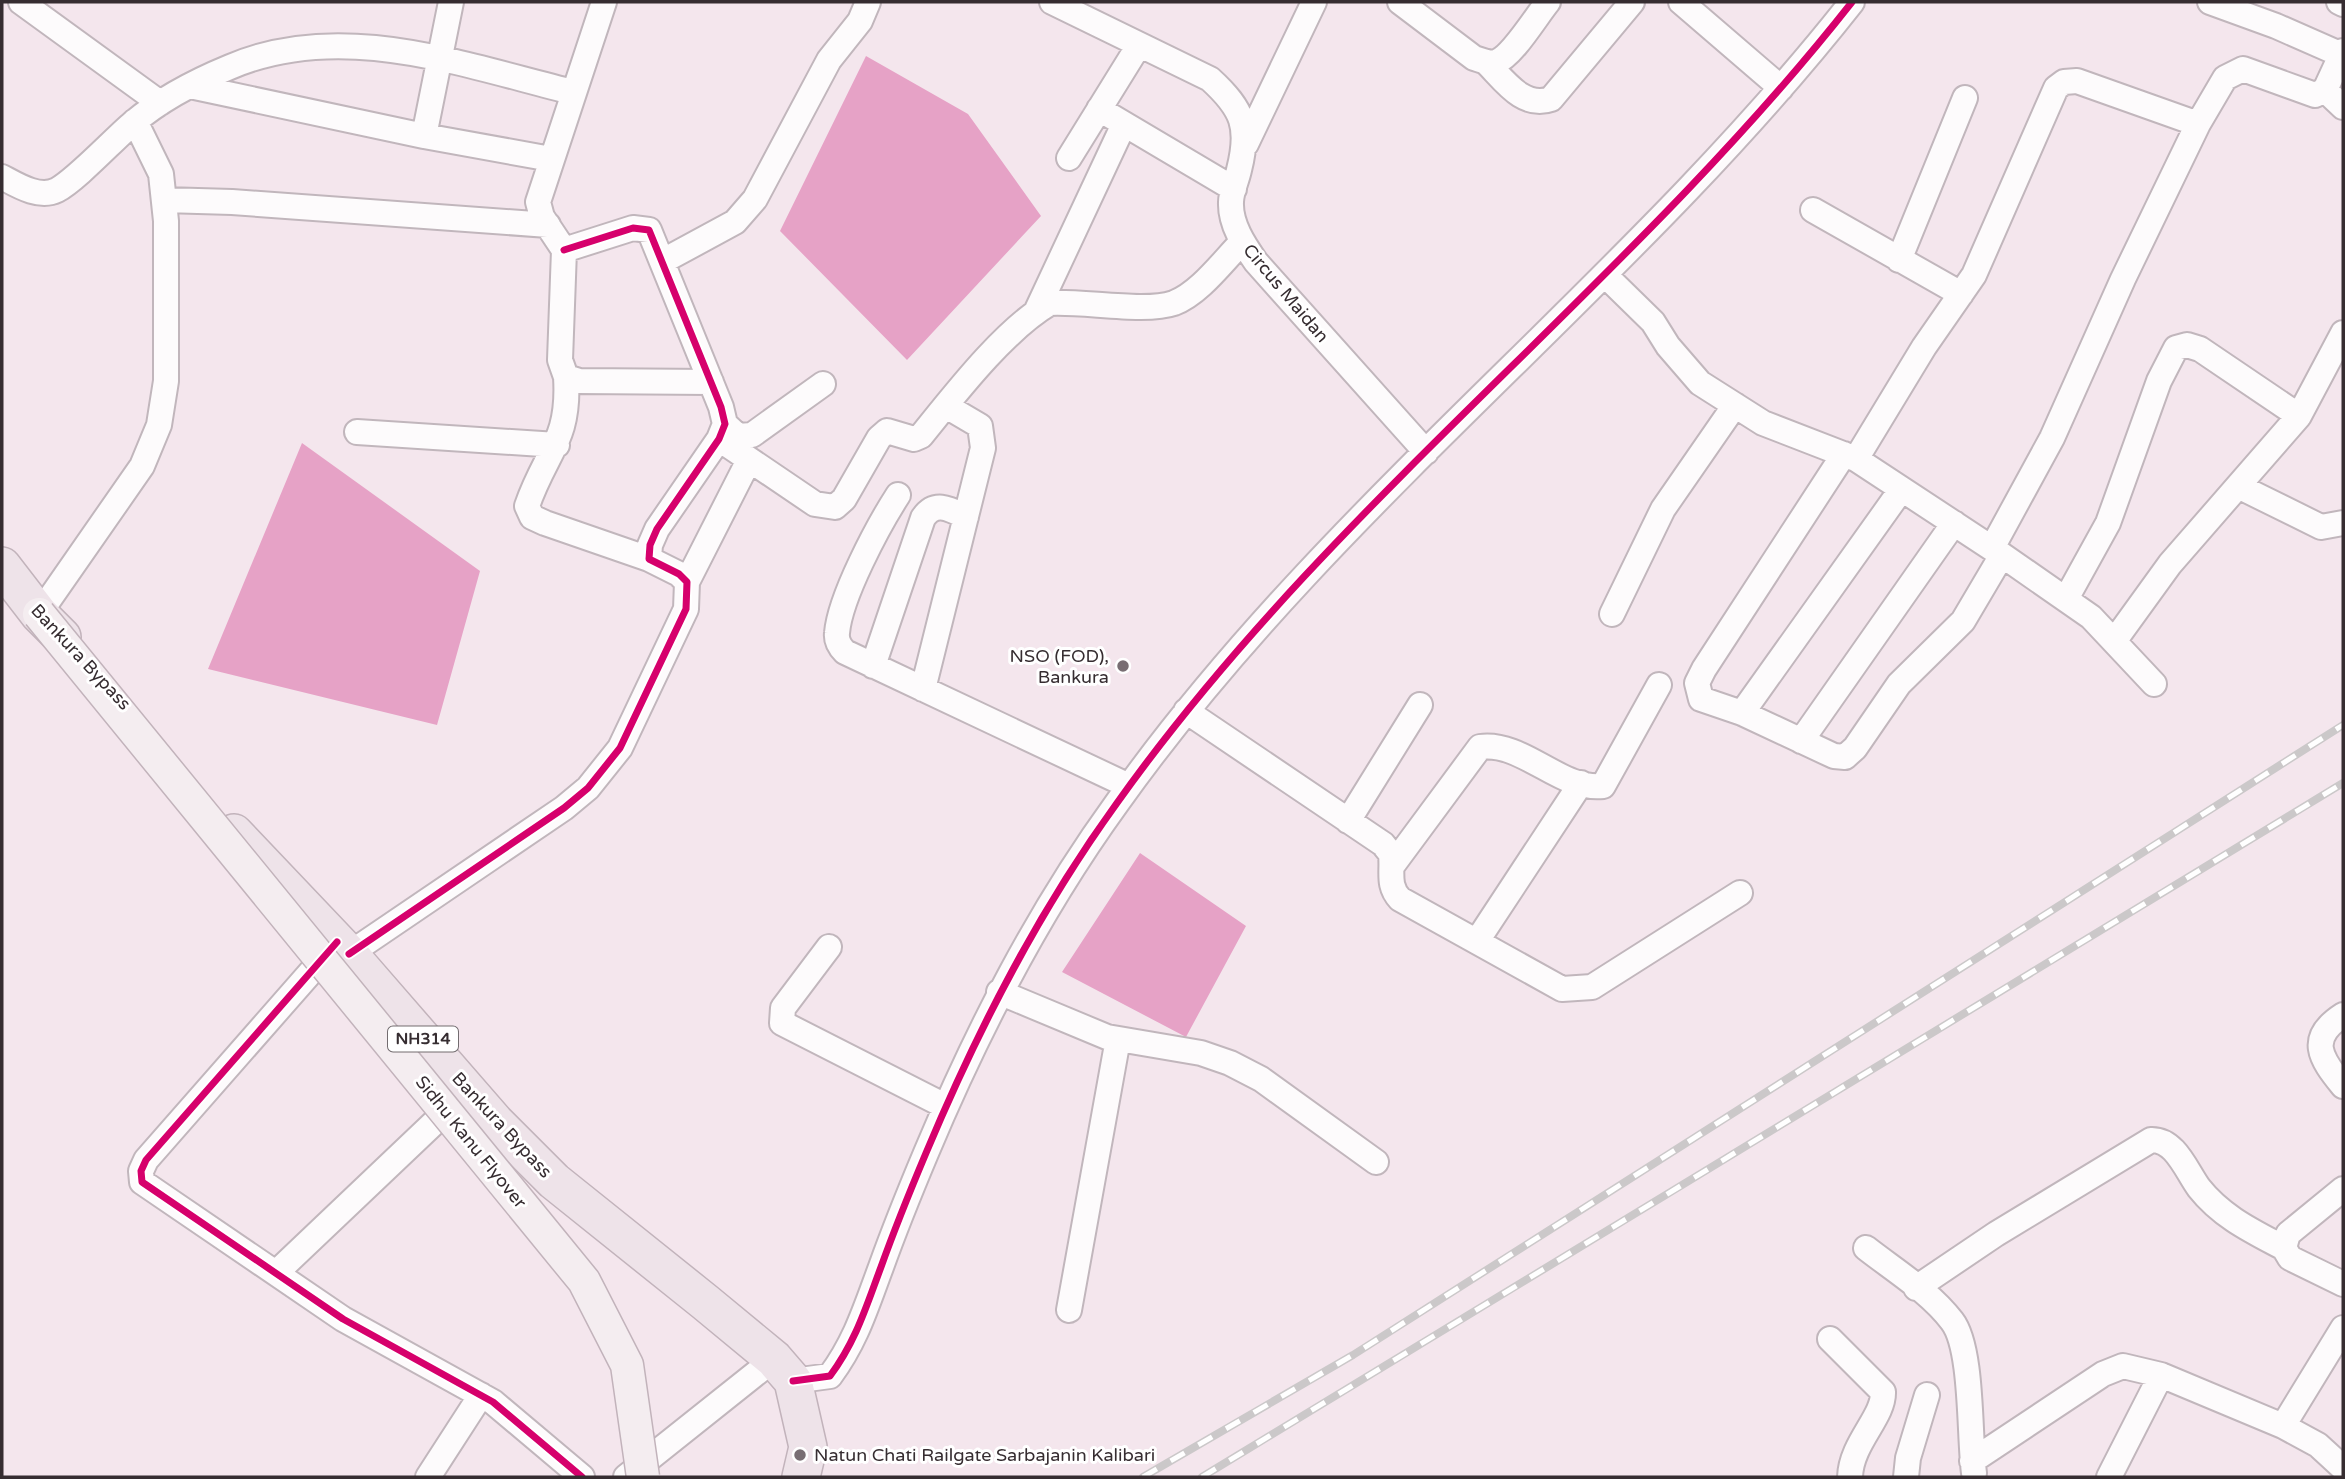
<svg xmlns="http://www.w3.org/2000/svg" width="2345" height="1479" font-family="'Varela Round',sans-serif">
<rect width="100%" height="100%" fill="#f4e6ed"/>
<path fill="#e6a2c6" d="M866,56l102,58 73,102 -134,144 -127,-129z
M302,443l178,128 -43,154 -229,-56z
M1140,853l106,73 -60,111 -124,-65z"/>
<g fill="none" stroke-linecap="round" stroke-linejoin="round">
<g stroke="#c1b6bc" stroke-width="28">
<path id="minor" d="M21,2l139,101
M604,2l-66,200 4,15 22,33 -4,110 6,17 13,4 132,1
M1052,2l158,77c33,30 40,48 29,91 -2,10 -8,22 -8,32 -1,22 13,43 25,60l170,190
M1400,2l74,56c7,2 15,6 22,4 16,-5 41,-47 52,-60
M1681,2l100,86
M2210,2l66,24 66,29
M2339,2l4,2
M1486,62c18,18 37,47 65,37l81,-97
M190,86l234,50 127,23
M2325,90l18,17
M1099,109l135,80
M424,136l27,-134
M1246,144l68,-142
M1069,158l70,-113
M2,177c15,8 37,22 55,13 19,-10 57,-51 76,-67 28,-24 63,-42 97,-56 111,-48 232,-2 343,25
M164,200l68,2 316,23
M1813,210l148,84
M1899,260l66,-162
M663,261l72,-39 20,-23 74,-139 31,-39 8,-19
M1606,276l47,46 15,24 32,37 63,40 93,36 146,96 89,62 63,67
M1036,312l88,-188
M566,377c4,64 -20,74 -39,129l5,11 13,6 104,36
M725,424l13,12 14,-1 71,-51
M357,432l200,13
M719,439l96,65 20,3 9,-8 35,-61 8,-7 27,8 7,-3c34,-42 83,-106 129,-133 35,-2 95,10 124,0 26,-10 49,-42 68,-61
M1844,454l-140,215 -7,14 4,16 41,14 92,43 11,1 10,-9 44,-64 64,-63 39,-66
M1856,459l68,-112 50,-72 82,-187 8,-6 13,-1 121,43
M2238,486l83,41 22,-4
M898,495c-20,31 -58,102 -61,138 -1,8 3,14 8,19l284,134
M1992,548l60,-110 71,-159 75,-155 27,-46 18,-9 72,26 10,-5 18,-39
M687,582l62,-122
M2066,599l42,-76 51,-142 17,-33 11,-3 13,4 99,67
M39,614l103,-148 17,-41 7,-44v-160l-5,-47 -26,-53
M1612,614l51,-105 72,-104
M2115,640l55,-76 129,-148 44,-83
M873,666l50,-148c12,-18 27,-9 43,-1
M923,689l60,-241 -3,-22 -34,-20
M1186,711l197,133 8,10c2,18 -4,31 9,45l162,90 30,-2 148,-94
M1742,713l159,-223
M1801,741l153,-218
M1348,821l72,-116
M1392,866l88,-119c43,-6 81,44 123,39l56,-101
M1477,941l104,-158
M829,947l-46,61 -1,15 163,83
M332,948l-186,212 -5,11 1,11 201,137 150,83 89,75
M349,954l215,-146 24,-20 32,-40 66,-139 1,-27 -8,-8 -30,-15 1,-14 7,-16 62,-90 6,-15 -4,-17 -72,-177 -16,-2 -69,22
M999,992l108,45 94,16 29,10 31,16 115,83
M2343,1015c-36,23 -23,43 0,71
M2343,1189l-55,45 -4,14 6,10 53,26
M1866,1248c28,22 64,44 86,73 21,27 17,115 22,152
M277,1272l180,-171
M1916,1288l80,-54 155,-94c24,-1 35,30 48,48 23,29 53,43 85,60
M1069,1310l49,-271
M1830,1339l53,53c1,25 -32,51 -33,85
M793,1381l37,-5c26,-35 36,-69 51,-109 14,-39 29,-76 45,-114 52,-124 112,-241 191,-350 211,-297 511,-516 735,-801
M2283,1426l60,-98
M1972,1461l131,-87 20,-8 38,9 122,51 35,19 25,23
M428,1477l53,-82
M626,1477l148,-118
M1906,1477l2,-19 19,-63
M2109,1477l52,-102"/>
</g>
<g stroke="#c2b3bb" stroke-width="40">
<path id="highway" d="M2,566l37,48 23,23
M234,833l115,121 146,168 59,59 151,121 69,57 19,22 15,66 -7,30"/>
</g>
<use href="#minor" stroke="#fdfbfc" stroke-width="24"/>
<use href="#highway" stroke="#eee3e9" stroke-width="37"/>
<g stroke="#cbc8c9" stroke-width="8">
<path id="rail" d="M1143,1477l210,-122 990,-630
M1202,1477l1141,-694"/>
</g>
<use href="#rail" stroke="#fff" stroke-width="5" stroke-dasharray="16" stroke-linecap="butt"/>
<g stroke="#c2b3bb" stroke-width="35" stroke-linecap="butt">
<path id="major-bridge" d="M39,614l545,667 43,84 16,112"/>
</g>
<use href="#major-bridge" stroke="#f4edf0" stroke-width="32"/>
<g stroke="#fff" stroke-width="11">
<path id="cycleway" d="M337,942l-191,218 -5,11 1,11 201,137 150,83 89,75
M349,954l215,-146 24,-20 32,-40 66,-139 1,-27 -8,-8 -30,-15 1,-14 7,-16 62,-90 6,-15 -4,-17 -72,-177 -16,-2 -69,22
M793,1381l37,-5c26,-35 36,-69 51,-109 14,-39 29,-76 45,-114 52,-124 112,-241 191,-350 211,-297 511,-516 735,-801"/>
</g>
<use href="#cycleway" stroke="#d6006c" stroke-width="7"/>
</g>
<g fill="#786e73" stroke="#fff" stroke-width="2.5">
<circle cx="1123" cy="666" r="7"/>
<circle cx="800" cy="1455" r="7"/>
</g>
<g text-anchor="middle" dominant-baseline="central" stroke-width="6" stroke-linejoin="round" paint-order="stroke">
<rect fill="#fff" stroke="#726c6f" stroke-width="2" x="388" y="1026.5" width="70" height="25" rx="5"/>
<g font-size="16" font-weight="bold" fill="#362d31">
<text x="423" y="1039">NH314</text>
</g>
<g font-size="18" fill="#362d31" stroke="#fff">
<text transform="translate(1286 293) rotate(50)">Circus Maidan</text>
<text transform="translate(81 657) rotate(47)">Bankura Bypass</text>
<text transform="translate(502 1125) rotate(47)">Bankura Bypass</text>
<text transform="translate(471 1142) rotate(51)">Sidhu Kanu Flyover</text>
</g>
<g font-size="18" fill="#362d31" stroke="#fff" text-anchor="end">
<text x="1109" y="656">NSO (FOD),<tspan x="1109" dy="21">Bankura</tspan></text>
<text x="814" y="1455" text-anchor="start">Natun Chati Railgate Sarbajanin Kalibari</text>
</g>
</g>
<rect width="2345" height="1479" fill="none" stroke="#362d31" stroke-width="7"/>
</svg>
